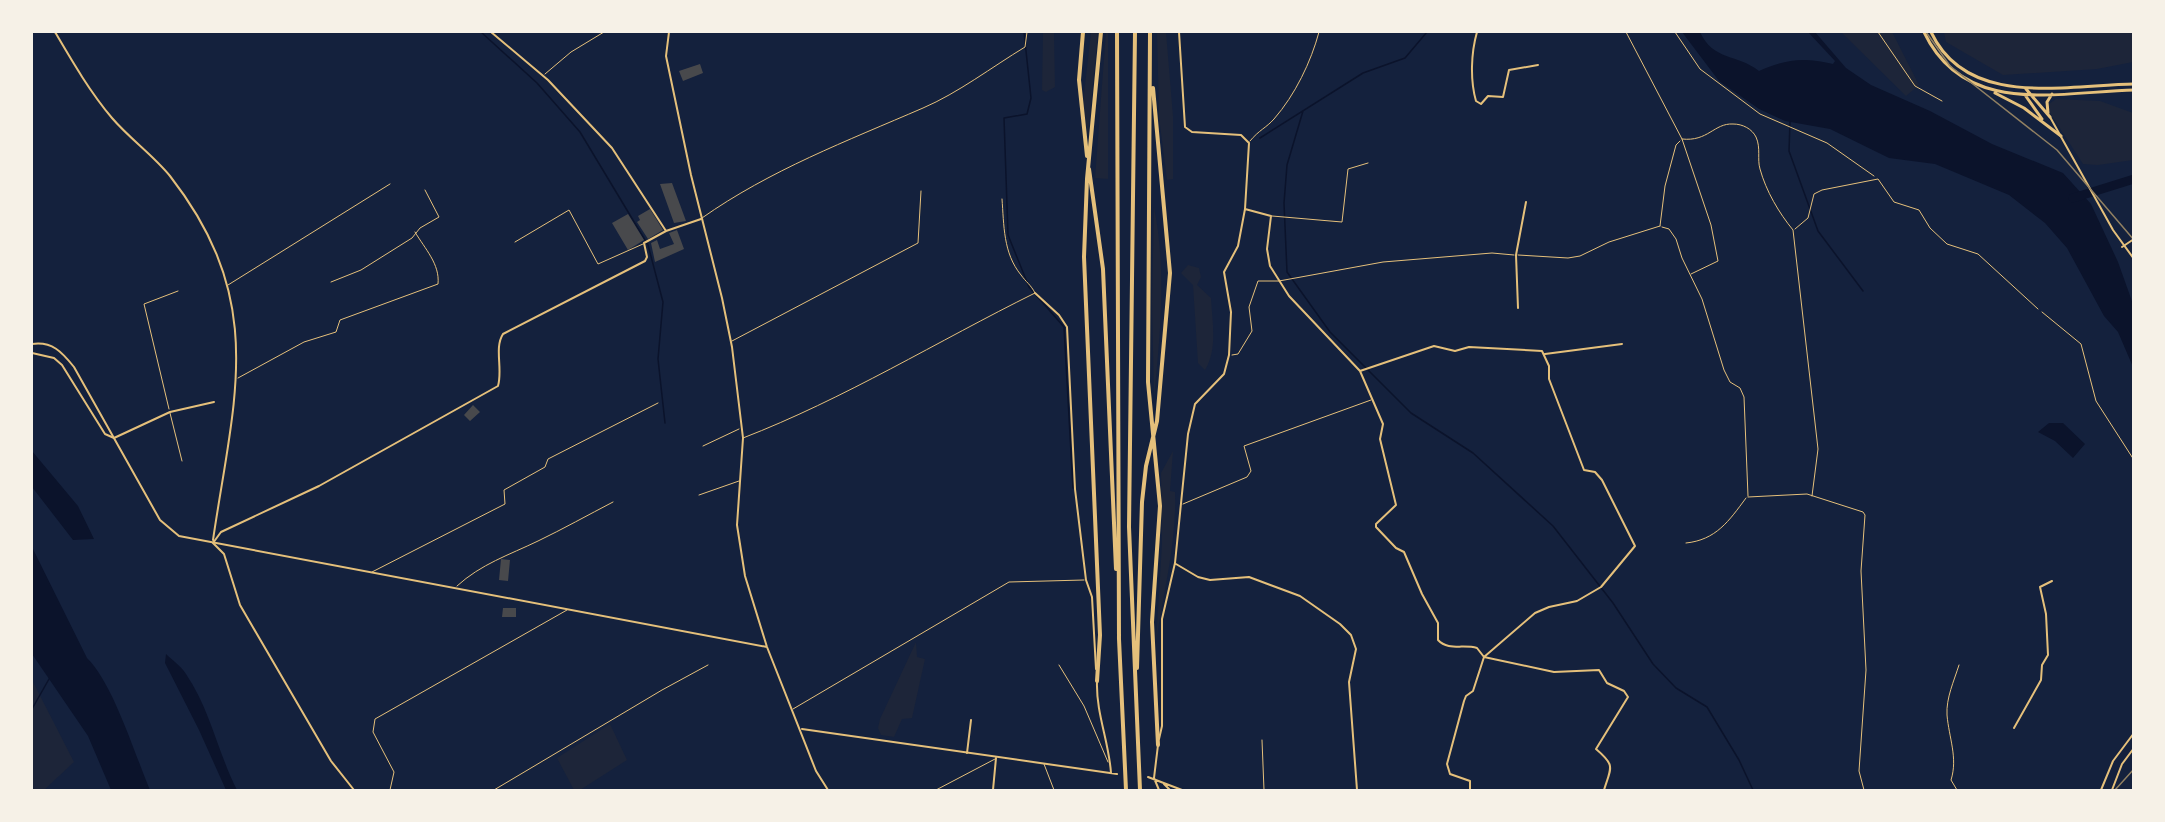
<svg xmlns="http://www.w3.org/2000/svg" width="2165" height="822" font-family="Commissioner,sans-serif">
<rect width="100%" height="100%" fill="#14213d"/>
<path fill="#1d2539" d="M1043,32h11l1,55 -9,5 -4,-2z
M1091,32h7l-10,104 -5,-33z
M1106,32h2v147l-13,-1z
M1157,32h9l7,84v63l-6,1 -8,-63z
M1841,32h51l27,53 -13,11z
M1944,32h189v30l-36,7 -94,6 -57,-33z
M2056,99l44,2 33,12v47l-35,5 -15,-1 -33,-51 -1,-9z
M1154,207c13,65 6,127 0,192l-2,-97z
M1188,265l11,3 2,9 -4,8 14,13c1,23 7,51 -6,72l-7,-7 -5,-78 -12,-12z
M1173,451l-3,40 5,1c2,51 -12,101 -19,151l6,-99 -1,-71z
M916,642l1,15 8,2 -13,59 -10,1 -8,18 -13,-2 -3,-7 2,-9z
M32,680l42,82 -30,28h-12z
M610,724l17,36 -47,30h-6l-17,-32z"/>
<path fill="#0b132b" d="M1682,32h18c13,29 38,22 59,39 28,-12 43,-14 74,-7l2,-3 -27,-29h7l31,36 25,17 59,26 62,33 71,29 28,31 27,58 15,42v63l-15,-35 -14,-16 -37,-68 -22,-25 -36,-28 -74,-31 -46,-6 -59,-29 -45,-8 -26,-12 -40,-28z
M2049,423h14l22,21 -12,14 -18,-17 -17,-9z
M32,451l46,55 16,33 -21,1 -41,-53z
M32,547l55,111c26,25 48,97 63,132h-39l-23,-54 -56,-82z
M166,654c6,6 15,12 20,20 24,35 32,79 51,116h-11l-27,-60 -34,-67z"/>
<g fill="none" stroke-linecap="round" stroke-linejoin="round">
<path stroke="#0b132b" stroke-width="1.5" d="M481,32l56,51 43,49 68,113 15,57 -5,57 7,64
M1024,32l7,66 -4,16 -23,4 4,117 21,52 35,40 9,161
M1303,111l-16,54 -3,38 3,69 43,60 81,81 62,40 80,73 60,77 40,61 23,24 31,19 32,53 14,30
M1790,122l-1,29 29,80 45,60
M1260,138l103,-65 42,-15 22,-26
M32,709l17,-30"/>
<path stroke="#0b132b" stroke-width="9" d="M2073,198l61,-19"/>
</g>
<path fill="#48494c" d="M700,64l3,9 -20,8 -4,-10z
M672,183l14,38 -12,2 -14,-39z
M650,209l13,21 -15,9 -11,-17 3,-2 -2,-4z
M628,214l16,26 -16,10 -16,-27z
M677,230l7,19 -29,13 -4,-19 6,-3 3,9 14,-5 -5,-11z
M473,405l7,7 -10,9 -6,-6z
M501,559l9,1 -2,21 -9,-1z
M503,608h13v9h-14z"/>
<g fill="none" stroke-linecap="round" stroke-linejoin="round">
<path stroke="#e5c07b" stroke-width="1" d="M1675,32l25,37 60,45 67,29 47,33
M1878,32l37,54 27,15
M2042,312l39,32 15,57 38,59"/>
<path stroke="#e5c07b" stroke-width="1" d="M1626,32l56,107 29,86 7,36 -27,13
M545,74l26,-22 33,-20
M1682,139c26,3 32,-16 51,-15 10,0 19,5 23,13 5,11 1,22 4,32 6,22 19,44 33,61l25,219 -6,47
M1250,141c9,-11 16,-13 24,-22 21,-24 37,-57 45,-87
M1272,216l70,6 6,-53 20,-6
M702,218c68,-48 145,-77 221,-110 35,-15 69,-41 102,-61l2,-15
M1660,226l5,-40 11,-41 4,-4
M1662,227l7,2 7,10 6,19 20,41 22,71 6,12 10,6 4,9 4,99
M1795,229l13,-11 6,-24 8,-4 56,-11 16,23 25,8 11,18 17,16 31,10 60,55
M515,242l54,-32 29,54 45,-20
M1518,255l50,3 12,-2 29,-14 51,-16
M331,282l30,-12 51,-32 8,-10 19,-11 -14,-27
M228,285l162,-101
M732,341l186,-98 3,-52
M1232,355l6,-1 14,-23 -3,-24 9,-26h21l104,-19 109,-9 22,2
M238,378l66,-36 32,-10 4,-12 98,-36c2,-20 -13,-35 -23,-52
M169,409l-25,-105 34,-13
M170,413l12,48
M743,438c101,-39 195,-97 292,-145 -4,-8 -9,-11 -14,-18 -18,-22 -17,-50 -19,-76
M703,446l36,-17
M699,495l40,-14
M1748,497l59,-3 56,18 2,3 -4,56 5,99 -7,101 5,19
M1183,504l64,-27 4,-6 -7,-25 127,-46
M1686,543c30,-3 43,-22 60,-45
M372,572l133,-68 -1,-14 41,-23 3,-8 110,-56
M457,586c24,-22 52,-31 81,-45 25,-12 50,-26 75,-39
M1059,665l25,41 24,56
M793,709l216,-127 75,-2
M1262,740l2,50
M1044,764l10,26
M390,790l4,-18 -21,-40 2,-13 192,-109
M494,790l168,-100 46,-25
M936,790l59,-31
M1957,790l-6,-10c7,-22 -2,-42 -4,-65 -1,-17 7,-34 12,-50"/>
<path stroke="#e5c07b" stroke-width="2" d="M55,32c17,29 35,60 57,86 18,21 41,37 58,58 98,126 64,221 43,364
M491,32l57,48 64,68 54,83
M1477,32c-6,21 -7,48 -1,69l5,3 7,-8 15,1 6,-27 29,-5
M1245,209l26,7 -4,33 3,17 19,30 71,75 23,53 -3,15 16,66 -20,19v3l20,21 8,4 18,42 16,29v17c10,11 26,4 39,8l7,9
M2122,247l12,-8
M1035,293l24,22 8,12 8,162 11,91 6,17 4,72
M1518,308l-2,-53 10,-53
M32,353l22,5 8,7 43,69 9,4 56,-26 44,-10
M1545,354l77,-10
M1360,371l74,-25 21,5 14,-4 73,4 7,15v13l35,91 11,2 7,8 33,66 -34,41 -24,14 -28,6 -14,6 -51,44
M213,543l8,-11 98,-46 179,-100c5,-17 -4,-38 5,-52l142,-73 2,-4 -3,-14 22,-12 35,-12
M213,543l11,11 16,51 91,156 23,29
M1176,564l22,13 12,3 39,-3 51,19 40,28 11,11 5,14 -7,33 8,108
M1484,657l70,15 45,-2 8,13 17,8 4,6 -32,52c20,17 15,18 8,41
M2014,728l27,-48 1,-15 6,-10 -2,-41 -6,-27 12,-6
M1159,739l3,-13v-107l13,-56 13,-129 7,-30 29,-30 5,-19 2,-43 -7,-40 14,-26 7,-37 4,-66 -8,-8 -49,-3 -7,-5 -6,-95
M967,753l4,-33
M993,790l3,-32
M1470,790v-9l-20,-7 -3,-10 17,-63 2,-5 7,-5 11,-34"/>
<path stroke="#e5c07b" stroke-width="2" d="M669,32l-3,24 25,119 31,123 10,49 11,91 -6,87 8,51 22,71 49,124 12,19
M2050,117l63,113 21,29
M32,344c20,-3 30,8 42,23l86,153 19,16 588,111
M1097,682c-1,31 12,60 14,91
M802,729l315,45
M1148,777l34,13
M1154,778l4,-33
M1154,778l5,12
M1164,784l6,6
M2101,790l12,-29 21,-28
M2112,790l10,-26 12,-16"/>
<path stroke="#e5c07b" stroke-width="3" d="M1924,32c40,85 133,60 210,58
M1931,32c36,77 135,53 203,52
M2026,89l24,28
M1995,93l29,15 37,28
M2025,95l17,24
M2048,113l-1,-11 5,-8"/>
<path stroke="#e5c07b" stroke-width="4" d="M1083,32l-4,48 8,76
M1117,32l2,607 7,151
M1135,32l-6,495 11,263
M1150,32l-2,350 12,124 -8,116 6,123
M1089,169l14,100 13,300
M1137,668l5,-166 4,-36 11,-45 13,-148 -17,-185
M1097,681l3,-46 -16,-378 3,-78 14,-147"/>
<path stroke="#918062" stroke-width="1.5" d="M1926,32l24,34 107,84 77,90
M2115,790l19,-21"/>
</g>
<rect width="2165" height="822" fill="none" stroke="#f6f1e7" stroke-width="66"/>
</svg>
